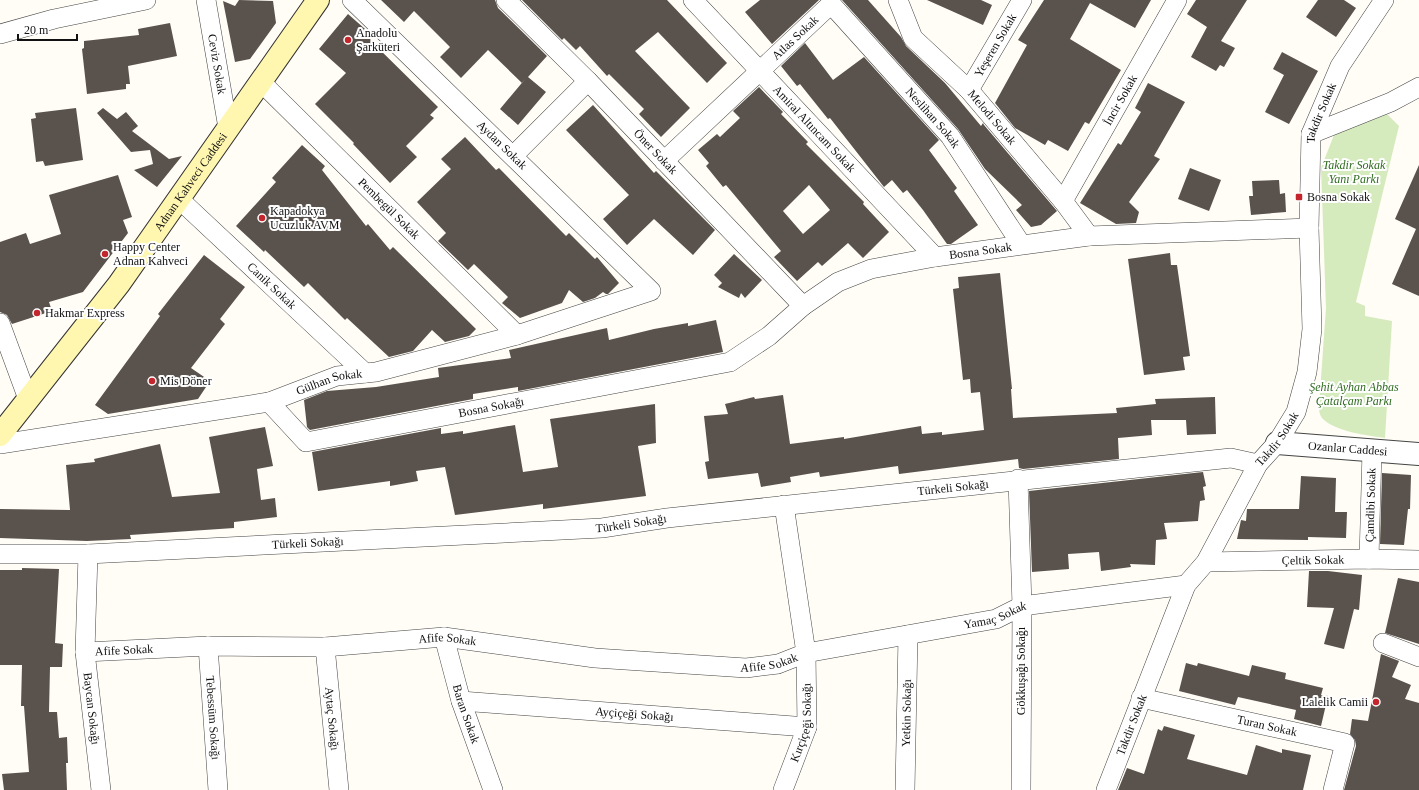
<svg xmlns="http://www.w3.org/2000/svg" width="1419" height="790" font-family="'Times New Roman',serif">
<rect width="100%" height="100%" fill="#fffdf5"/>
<path fill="#d5ebbd" d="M1387,114l12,12 -43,176 9,4v10l27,5 -7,117c-16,-2 -52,-7 -63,-20 -3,-4 -3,-8 -3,-12l7,-98 -5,-140 13,-33z"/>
<path fill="#5a524d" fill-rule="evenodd" d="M239,0l34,1 3,22 -26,36 -15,3 -12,-61 12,5z
M381,0h114l3,8 49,48 -19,21 18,15 -28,33 -18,-16 26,-31 -4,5 -34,-33 -27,28 -21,-21 10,-10 -36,-36 -10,11z
M522,0h145l60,63 -20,20 -49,-51 -23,19 55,57 -29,29 -22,-23 5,-5 -35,-35 -2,2 -27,-30 -4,4 -12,-12 -2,2z
M760,0h59l-47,44 -27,-32z
M842,0h26l33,37 5,9 39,37 36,43 2,-3 1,2 73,86 -16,14 -10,2 -15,-17 6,-5 -37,-36 -27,-40z
M927,0h54l11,5 -9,20z
M1044,0h107l-16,28 -45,-25 -20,36 51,31 -32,54 -4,-2 -17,29 -20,-11 -3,5 -30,-17 -20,-25 32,-58 -9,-5z
M1196,0h51l-26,41 14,7 -11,19 -4,-2 -4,6 -25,-14 16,-30 -20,-13z
M1318,0h26l12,8 -20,29 -30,-20z
M348,14l25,22 -3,4 68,67 -8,8 4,3 -28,28 11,11 -27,26 -37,-39 1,-1 -39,-39 31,-31 -27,-24z
M170,23l7,33 -49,10 2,18h-4v5l-39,5 -5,-45 2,-1v-7l55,-6 -1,-6z
M805,43l28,37 31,-23 75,83 -10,10 28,38 -3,3 24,34 -27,19h-4l-24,-34 -16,-20 -4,3 -11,-13 -8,7 -54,-69 -2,1 -28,-35 -3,2 -16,-20z
M1282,52l36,19 -29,53 -24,-12 19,-37 -11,-6z
M1148,83l37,19 -31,54 6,3 -31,43 10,10 -3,11 -20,1 -36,-21 38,-60 3,2 20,-33 -6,-4z
M759,87l24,25 -2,2 27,28 -2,2 58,58 -1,2 26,28 -26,26 -15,-15 -26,23 -4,-4 -21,19 -23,-24 7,-6 -55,-66 -3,2 -17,-21 3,-3 -11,-13 19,-16 3,3 20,-19 -7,-7zM809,185l21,25 -27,24 -20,-23z
M593,105l61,68 2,-2 59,59 -22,25 -39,-36 -27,26 -24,-26 26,-24 -63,-65z
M76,108l7,52 -38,6 -2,-5 -7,1 -5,-43 5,-1 -1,-5z
M103,108l14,11 9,-7 12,14 -6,5 37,28 13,-3 -25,31 -23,-17 19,-6 -3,-14 -19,2 -34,-39z
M465,137l31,33 3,-2 67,68 3,-3 26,26 2,-2 22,26 -11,11h-2l-3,-2 -8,6 -12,4 -14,-12 -7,13 -42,15 -18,-15 6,-6 -34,-33 -6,6 -30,-29 8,-8 -29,-31 34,-33 -10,-10z
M302,145l23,21 -3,4 44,56 2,-2 22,26 3,-3 83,82 -7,7 -24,6 -13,-12 -19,21 -24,6 -42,-39 -2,2 -37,-37 -4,4 -39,-37 -1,2 -28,-26 40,-44 -4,-4z
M1419,165v131l-27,-12 24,-55 -21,-10z
M1190,168l31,12 -12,31 -31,-12z
M118,175l14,42 -9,3 5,13 -45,59 -34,10 3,9 -40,13 -5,-9 -7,-3v-70l26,-9 4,11 31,-10 -12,-39z
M1279,180l1,14 5,-1 1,19 -35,3 -2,-19h4l-1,-15z
M1170,253l1,12h6l13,91 -7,1 2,13 -41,5 -16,-116z
M734,254l28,26 -17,18 -4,-5 -2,5 -21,-11 4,-4 -8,-8z
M204,255l41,32 -25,32 5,5 -34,44 19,13 -12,18 -90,15 -13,-9 65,-89 -2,-2z
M1000,273l12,116h-1l2,29 104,-5 -1,-5 40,-4 -1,-5 60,-2 1,37 -29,1 -1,-15h-35l1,15 -34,3 1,21 -96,10 -4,-1 -1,-9 -119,15 -1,-8 -78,11 -1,-5 -29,5 1,5 -30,5 -3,-14 -50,6 -3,-17 4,-1 -5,-45 24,-2 -3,-10 29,-7 1,2 28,-4 7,49 54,-7v2l77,-13 1,8 20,-2v3l42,-5 -4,-38 -9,1 -1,-14 -7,1 -10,-91 6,-1 -1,-11z
M716,320l7,32 -205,39v-4l-45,7v5l-163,31 -3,-3 -3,-27 23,-9 49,-4 63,-10 -1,-9 73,-10 -2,-8 98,-22 2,12 45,-11 34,-6v3z
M655,404l1,39 -18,3 8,50 -103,13v-5l-88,11 -10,-48 -29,4 2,10 -28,5v-5l-72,10 -6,-39 129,-24v6l22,-3v3l52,-9 8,47 35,-5 -8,-48z
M265,427l8,39 -16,3 4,31 14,-2 2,19 -43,5v6l-104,7 1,4 -44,2 -87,-3v-29l70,1 -4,-45 29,-3 -1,-3 66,-15 12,53 48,-4 -11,-56z
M1203,472l3,14 -3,1 2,13 -5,1 -2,20 -34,2 3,16 -11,1 -1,25 -25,-1 1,3 -30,4 -2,-19 -31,2 1,15 -37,3 -3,-81z
M1382,473l29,2 -1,34h-2l-4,36 -24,-1z
M1301,476l35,2 -1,34h12l-1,26 -38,-1v3l-71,-1 4,-19 5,1 1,-12h52z
M22,568l37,1 -4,74 8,1 -1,23h-12l-1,45h8l2,26 8,-1 1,26h-2l1,27h-63l-2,-16 27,-2 -5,-66h-3l1,-41h-22v-95h22z
M1309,571h19l34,4 -3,35 -5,-1 -10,40 -20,-5 10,-36 -27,-1z
M1398,578l21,4v62l-34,-11z
M1381,654l18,7 -7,16 19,8 -6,14 14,4v87h-75l12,-44 -1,-6 -5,-6 2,-15 16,2z
M1186,663l11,3 1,-3 51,13 3,-11 34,8 -1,6 38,9 -2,7 7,1 -7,30 -27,-7 2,-9 -58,-13 -3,8 -56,-14z
M1164,726l31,9 -8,24 60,16 9,-30 26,8v-4l29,6 -8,35h-185l9,-22 17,6 14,-45 4,2z"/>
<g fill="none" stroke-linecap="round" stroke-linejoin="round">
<g stroke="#444" stroke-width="20">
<g id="minor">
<path id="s1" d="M206,0l22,128"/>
<path id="s2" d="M506,0l82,81 215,225"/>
<path id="s3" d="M693,0l242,257"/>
<path id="s4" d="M898,0l15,38 56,52 94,111 26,35"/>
<path d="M0,34l54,-15 92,-19"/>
<path id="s5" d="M261,82l256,253"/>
<path id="s6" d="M969,90l53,-90"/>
<path d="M1311,134l80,-32 28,-15"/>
<path d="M513,156l75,-75"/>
<path id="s7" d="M664,161l167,-157 119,132 71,108"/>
<path id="s8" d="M179,199l186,174"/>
<path id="s9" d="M1063,201l114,-201"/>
<path d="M0,323l28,76"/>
<path id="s10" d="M269,402l37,40 424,-80 39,-26 34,-30 35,-24 33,-13 64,-12 154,-21 220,-8"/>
<path id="s11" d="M0,444l269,-42 68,-26 39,-4 141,-37 134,-44 -299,-291"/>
<path d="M1018,479l4,127 -1,184"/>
<path id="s12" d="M0,554h88l514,-26 65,-10 564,-60 27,6"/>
<path id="s13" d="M88,554l-3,98 16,138"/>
<path id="s14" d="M1369,559l3,-108"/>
<path id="s15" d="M1206,562l163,-3 50,1"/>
<path id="s16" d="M444,637l17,64 32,89"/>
<path d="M1383,643l36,14"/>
<path id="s17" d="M208,646l10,144"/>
<path id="s18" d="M325,647l14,143"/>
<path id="s19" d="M85,652l123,-6 117,1 119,-10 151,21 151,10 32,-4 28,-11 190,-34 26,-13 164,-21"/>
<path id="s20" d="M1141,698l204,45 -12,47"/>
<path id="s21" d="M461,701l346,26"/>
<path id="s22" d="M783,790l24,-63 -1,-74 -22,-148"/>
<path id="s23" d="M905,790l3,-155"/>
<path id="s24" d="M1106,790l80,-205 20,-23 52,-98 19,-21 19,-31 11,-40 5,-43 -3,-101 2,-94 29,-68 44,-66"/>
</g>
</g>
<g stroke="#444" stroke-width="24">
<g id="tertiary">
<path id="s25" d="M1277,443l142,11"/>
</g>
</g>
<g stroke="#333" stroke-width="24">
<g id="secondary">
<path id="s26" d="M0,435l119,-151 199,-284"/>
</g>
</g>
<use href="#minor" stroke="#fff" stroke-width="19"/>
<use href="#tertiary" stroke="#fff" stroke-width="22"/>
<use href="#secondary" stroke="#fff6b0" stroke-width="22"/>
</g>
<g fill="#c4262e" stroke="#fff" stroke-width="1.5">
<circle cx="348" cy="40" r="4"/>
<rect x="1295" y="193" width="8" height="8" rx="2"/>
<circle cx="262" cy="218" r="4"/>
<circle cx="105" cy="254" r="4"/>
<circle cx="37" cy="313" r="4"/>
<circle cx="152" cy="381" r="4"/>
<circle cx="1376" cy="702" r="4"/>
</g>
<g text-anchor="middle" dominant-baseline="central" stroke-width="4" stroke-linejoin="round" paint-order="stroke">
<g font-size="12" fill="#111" stroke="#fff" text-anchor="start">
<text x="356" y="33">Anadolu<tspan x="356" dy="14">Şarküteri</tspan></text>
<text x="1307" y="197">Bosna Sokak</text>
<text x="270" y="211">Kapadokya<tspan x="270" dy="14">Ucuzluk AVM</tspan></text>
<text x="113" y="247">Happy Center<tspan x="113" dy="14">Adnan Kahveci</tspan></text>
<text x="45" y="313">Hakmar Express</text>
<text x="160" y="381">Mis Döner</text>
<text x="1368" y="702" text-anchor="end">Lalelik Camii</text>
</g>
<g font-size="12" fill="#111" stroke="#fff">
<text stroke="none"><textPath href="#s7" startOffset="180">Atlas Sokak</textPath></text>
<text stroke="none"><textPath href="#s6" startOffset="52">Yeşeren Sokak</textPath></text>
<text stroke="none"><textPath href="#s1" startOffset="65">Ceviz Sokak</textPath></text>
<text stroke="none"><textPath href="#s9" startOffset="116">İncir Sokak</textPath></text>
<text stroke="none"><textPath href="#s24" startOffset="729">Takdir Sokak</textPath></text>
<text stroke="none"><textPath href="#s4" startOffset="153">Melodi Sokak</textPath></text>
<text stroke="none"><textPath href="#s7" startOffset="382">Neslihan Sokak</textPath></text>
<text stroke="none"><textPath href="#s3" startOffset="177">Amiral Altıncam Sokak</textPath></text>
<text transform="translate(502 145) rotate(44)">Aydan Sokak</text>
<text stroke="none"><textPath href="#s2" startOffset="213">Öner Sokak</textPath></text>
<text stroke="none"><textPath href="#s26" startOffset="317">Adnan Kahveci Caddesi</textPath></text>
<text stroke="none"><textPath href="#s5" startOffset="180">Pembegül Sokak</textPath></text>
<text stroke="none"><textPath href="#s10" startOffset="767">Bosna Sokak</textPath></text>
<text stroke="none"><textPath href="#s8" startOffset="127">Canik Sokak</textPath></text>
<text stroke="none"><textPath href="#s11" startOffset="336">Gülhan Sokak</textPath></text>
<text stroke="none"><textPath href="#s10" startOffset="243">Bosna Sokağı</textPath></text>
<text stroke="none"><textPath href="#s24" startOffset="393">Takdir Sokak</textPath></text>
<text stroke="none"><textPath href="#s25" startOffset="71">Ozanlar Caddesi</textPath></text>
<text stroke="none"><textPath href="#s12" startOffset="956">Türkeli Sokağı</textPath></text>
<text stroke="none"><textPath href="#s14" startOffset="54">Çamdibi Sokak</textPath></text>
<text stroke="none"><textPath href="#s12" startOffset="632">Türkeli Sokağı</textPath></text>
<text stroke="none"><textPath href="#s12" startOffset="308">Türkeli Sokağı</textPath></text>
<text stroke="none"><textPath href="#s15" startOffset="107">Çeltik Sokak</textPath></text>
<text stroke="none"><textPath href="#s19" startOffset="919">Yamaç Sokak</textPath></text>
<text stroke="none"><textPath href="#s19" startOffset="363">Afife Sokak</textPath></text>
<text stroke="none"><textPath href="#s19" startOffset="39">Afife Sokak</textPath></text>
<text stroke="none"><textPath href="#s19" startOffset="687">Afife Sokak</textPath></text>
<text transform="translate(1021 671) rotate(-90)">Gökkuşağı Sokağı</text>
<text stroke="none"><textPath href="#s13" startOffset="155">Baycan Sokağı</textPath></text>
<text stroke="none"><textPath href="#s23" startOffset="77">Yetkin Sokağı</textPath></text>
<text stroke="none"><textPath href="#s16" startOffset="80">Baran Sokak</textPath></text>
<text stroke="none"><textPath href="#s21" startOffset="174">Ayçiçeği Sokağı</textPath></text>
<text stroke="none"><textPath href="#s17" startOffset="72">Tebessüm Sokağı</textPath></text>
<text stroke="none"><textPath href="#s18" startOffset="72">Aytaç Sokağı</textPath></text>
<text stroke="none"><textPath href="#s22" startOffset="71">Kırçiçeği Sokağı</textPath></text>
<text stroke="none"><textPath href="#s24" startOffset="70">Takdir Sokak</textPath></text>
<text stroke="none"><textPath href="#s20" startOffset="129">Turan Sokak</textPath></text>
</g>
<g font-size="12" font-style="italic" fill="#2f6b1f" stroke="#fff">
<text x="1354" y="165">Takdir Sokak<tspan x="1354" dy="14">Yanı Parkı</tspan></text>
<text x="1354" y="387">Şehit Ayhan Abbas<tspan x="1354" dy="14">Çatalçam Parkı</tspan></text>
</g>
</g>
<path d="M18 34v6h59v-6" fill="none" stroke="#111111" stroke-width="2"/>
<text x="24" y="34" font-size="12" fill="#111111" stroke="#ffffff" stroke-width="3" paint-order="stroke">20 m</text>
</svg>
